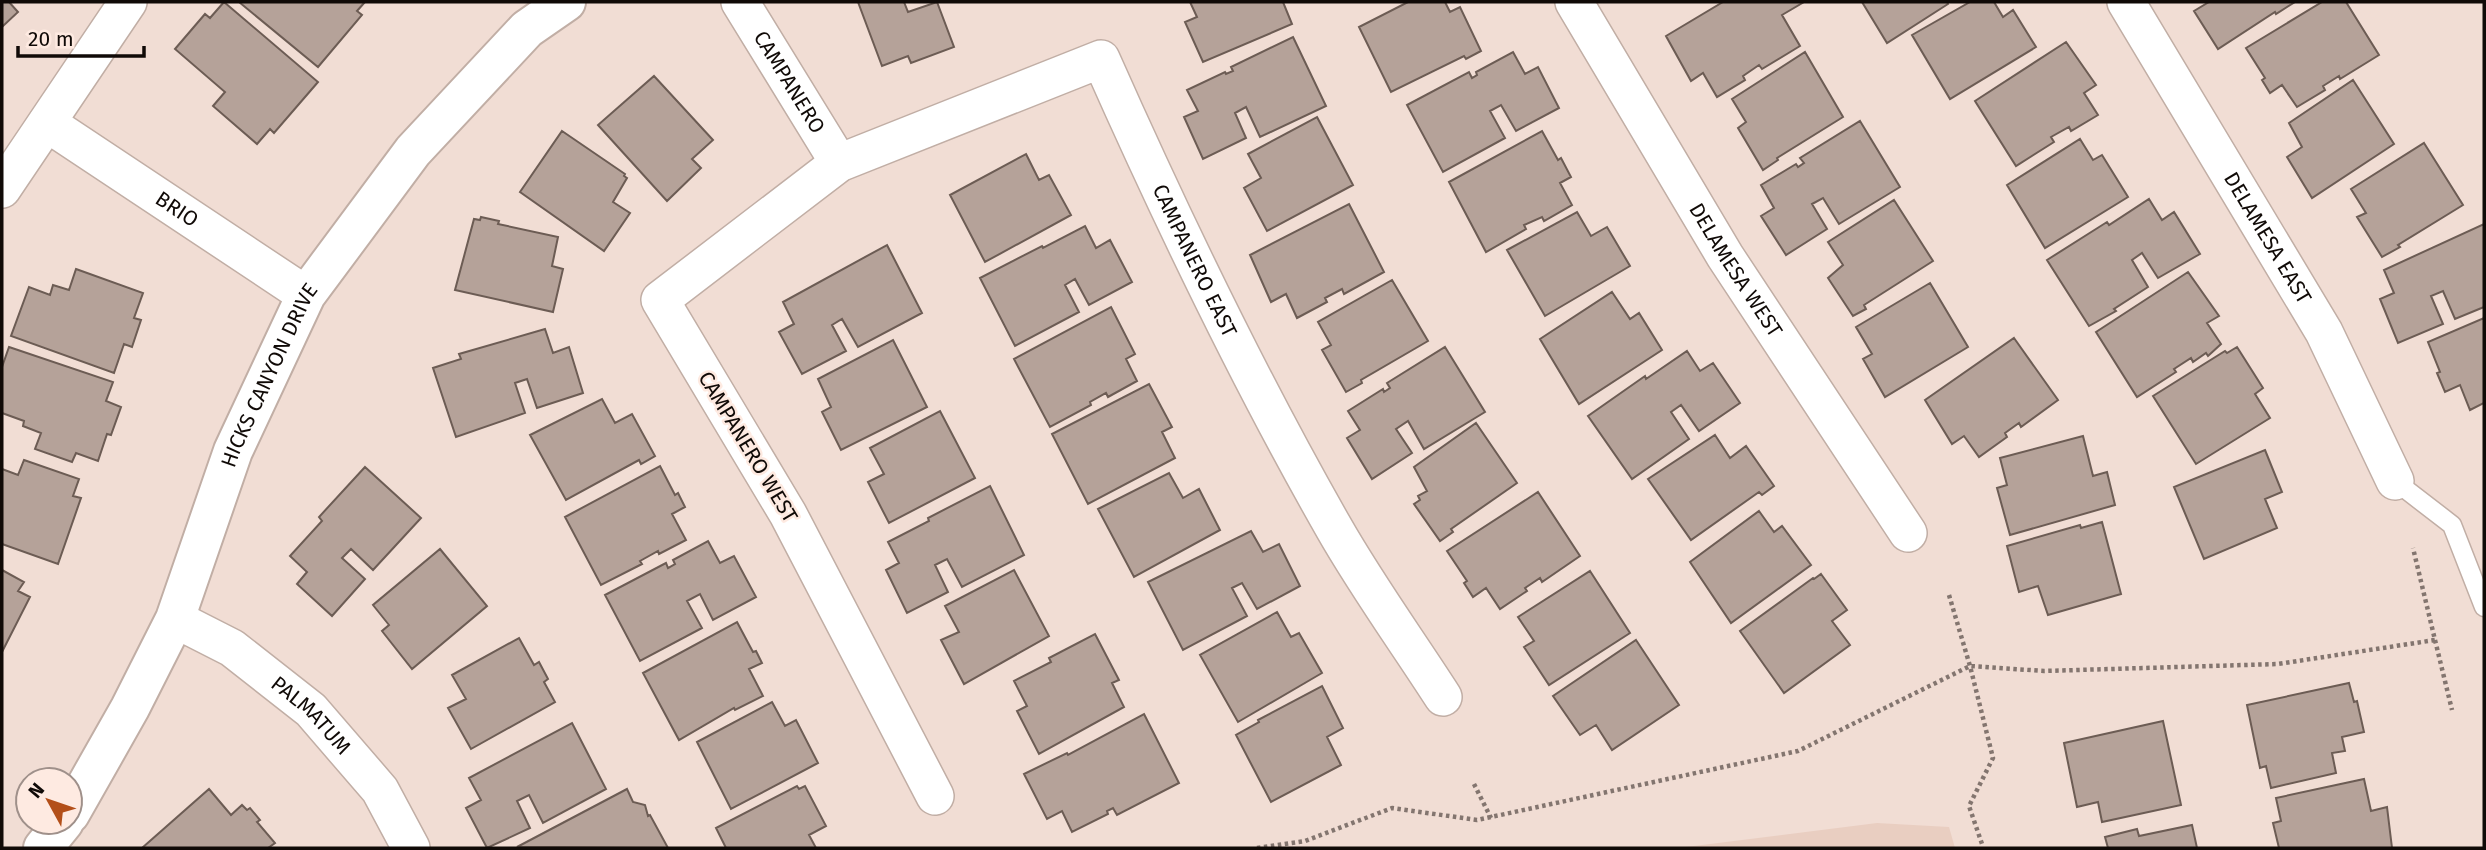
<svg xmlns="http://www.w3.org/2000/svg" width="2486" height="850" font-family="'Fira Sans',sans-serif">
<rect width="100%" height="100%" fill="#f1ddd4"/>
<path fill="#e9cec1" d="M1877,823l72,4 6,21h-277z"/>
<path fill="#b5a299" stroke="#6c5c54" stroke-width="2" d="M2,2h7l9,10 -16,15z
M224,2l94,80 -44,51 -4,-4 -13,15 -44,-38 12,-14 -50,-43 30,-35 5,4z
M239,2h126l-8,9 5,4 -44,52z
M858,2h46l4,10 29,-10 17,45 -43,16 -3,-7 -26,10z
M1190,2h93l9,22 -89,38 -18,-40 12,-5z
M1408,2h37l5,10 10,-5 21,44 -15,8 -2,-3 -73,36 -32,-65z
M1723,2h81l-22,13 18,31 -38,23 -3,-4 -16,11 2,4 -28,17 -14,-24 -12,8 -25,-45z
M1862,2h85l1,2 -61,39z
M1970,2h24l9,15 10,-7 23,37 -86,52 -38,-64z
M2209,2h86l-19,12 -1,-2 -57,37 -24,-38z
M2322,2h24l33,53 -39,24 -1,-3 -16,10 2,4 -28,17 -15,-22 -12,8 -8,-13 3,-2 -19,-30z
M1293,37l33,69 -66,31 -14,-30 -11,6 11,25 -43,21 -19,-42 14,-6 -11,-21 38,-18 1,2 7,-3 -2,-4z
M2066,42l30,43 -12,8 14,22 -27,16 -2,-4 -18,10 3,5 -38,24 -41,-65z
M1513,52l12,22 13,-7 21,41 -43,23 -15,-26 -11,6 15,27 -62,34 -36,-67 62,-33 3,6 5,-3 -1,-3z
M1805,52l38,65 -66,41 1,2 -15,10 -25,-42 8,-6 -14,-23z
M654,76l59,64 -21,19 9,9 -34,33 -69,-76z
M2353,80l41,64 -82,54 -25,-41 15,-10 -13,-24z
M1317,117l36,68 -86,46 -23,-43 17,-10 -13,-24z
M1860,121l40,66 -61,37 -16,-26 -11,6 15,25 -41,26 -25,-39 13,-8 -13,-23 35,-21 2,3 6,-4 -4,-5z
M562,131l63,43 -1,2 3,2 -14,24 17,11 -26,38 -84,-59z
M1542,131l16,29 3,-2 10,19 -11,6 12,22 -28,16 -2,-4 -18,8 2,4 -40,23 -37,-70z
M2080,139l13,21 9,-5 26,42 -83,51 -38,-63z
M2424,143l39,62 -65,40 2,2 -18,10 -25,-40 9,-4 -15,-24z
M1026,154l13,26 10,-5 22,40 -86,47 -35,-67z
M2149,199l13,21 12,-8 26,42 -42,24 -16,-25 -10,7 16,27 -34,22 2,2 -27,15 -42,-66 60,-38 2,3z
M1894,200l39,61 -69,44 2,4 -13,7 -25,-38 15,-13 -15,-23z
M1349,204l35,68 -40,22 -2,-5 -17,9 2,4 -30,16 -11,-24 -15,8 -21,-47z
M1577,212l14,24 16,-9 23,39 -85,50 -38,-66z
M481,217l18,4 -1,3 60,13 -6,29 11,3 -10,43 -98,-22 19,-71 6,1z
M2484,224v83l-29,12 -12,-28 -12,5 12,28 -45,19 -18,-44 14,-6 -10,-23z
M1085,226l11,22 14,-8 22,42 -43,23 -14,-26 -10,6 14,27 -64,34 -35,-68 62,-32 1,2z
M887,245l35,68 -64,34 -16,-28 -10,6 14,26 -44,23 -23,-42 15,-8 -11,-22z
M76,269l67,24 -9,25 7,2 -9,27 -8,-3 -10,29 -103,-37 18,-49 21,8 3,-10 16,5z
M2188,272l31,44 -12,7 14,21 -13,12 -2,-3 -13,9 -2,-4 -17,11 2,3 -39,25 -41,-65z
M1392,280l36,61 -67,39 1,3 -16,9 -24,-42 9,-5 -13,-23z
M1930,283l38,64 -83,50 -22,-38 9,-5 -16,-27z
M1612,292l18,27 9,-6 23,37 -83,54 -39,-65z
M1111,307l24,47 -9,5 11,22 -29,16 -2,-4 -16,9 1,3 -41,22 -36,-68z
M2484,318v85l-14,7 -10,-25 -15,7 -8,-19 3,-1 -12,-30z
M545,329l8,24 16,-6 14,46 -46,15 -10,-29 -12,4 10,30 -69,24 -23,-69 28,-9 -2,-5z
M2014,338l44,62 -37,27 -2,-4 -14,10 2,4 -28,20 -15,-21 -12,8 -27,-44z
M893,340l34,67 -86,43 -19,-38 9,-5 -13,-28z
M9,347l104,35 -7,19 15,6 -10,28 -4,-1 -9,27 -22,-8 -4,9 -37,-13 6,-16 -18,-7 1,-5 -22,-8v-46z
M1445,347l40,65 -61,37 -16,-28 -12,8 16,24 -40,26 -25,-41 13,-8 -12,-19 35,-22 1,3 6,-4 -3,-5z
M2237,347l26,41 -8,6 15,24 -74,46 -43,-68 72,-45 2,2z
M1687,351l13,20 13,-8 27,40 -41,28 -18,-26 -10,7 18,27 -57,40 -44,-63 57,-40 1,3z
M1149,384l23,43 -10,5 13,26 -87,46 -36,-70z
M602,399l13,24 17,-9 23,42 -14,8 -2,-4 -73,40 -36,-65z
M940,411l35,67 -86,45 -21,-41 16,-8 -14,-26z
M1476,423l41,60 -66,46 2,3 -13,9 -26,-37 6,-4 -2,-4 9,-5 -13,-24z
M1715,435l15,23 16,-12 28,40 -12,9 -3,-3 -68,48 -43,-61z
M2083,436l10,40 14,-4 8,33 -105,30 -13,-47 10,-3 -7,-27z
M2265,450l17,42 -17,7 12,29 -73,31 -30,-72z
M24,460l55,19 -6,17 8,2 -23,66 -56,-20v-75l16,6z
M660,466l15,29 3,-2 7,14 -13,7 14,26 -27,14 -1,-3 -18,10 2,3 -41,21 -36,-68z
M365,467l56,51 -48,52 -22,-21 -9,9 23,21 -33,37 -35,-32 10,-12 -17,-16 32,-35 -3,-4z
M1169,473l14,25 16,-9 21,41 -86,47 -36,-68z
M990,486l34,69 -62,32 -15,-28 -12,6 13,27 -41,21 -21,-43 13,-7 -11,-21 41,-21 -1,-3z
M1538,492l42,64 -38,26 -2,-4 -15,10 2,3 -27,18 -14,-21 -13,9 -9,-14 3,-2 -20,-30z
M1759,511l15,21 8,-6 29,39 -80,58 -41,-61z
M2102,522l19,72 -73,21 -10,-29 -19,6 -12,-46 73,-21 1,3z
M1251,531l12,21 16,-8 21,42 -43,23 -15,-26 -10,5 15,28 -64,34 -35,-68z
M708,541l12,22 14,-7 22,41 -43,23 -13,-26 -13,7 15,27 -62,33 -35,-66 61,-32 2,5 7,-4 -2,-4z
M440,549l47,57 -75,63 -30,-38 7,-6 -16,-20z
M2,570l22,12 -6,9 12,6 -28,55z
M1014,570l35,66 -85,48 -23,-44 18,-8 -14,-26z
M1590,571l40,62 -81,52 -25,-38 10,-6 -16,-24z
M1821,574l26,36 -15,11 18,24 -66,48 -44,-62 73,-53 1,1z
M1277,612l14,25 8,-4 23,40 -84,49 -38,-67z
M737,622l16,30 3,-1 6,12 -13,6 14,27 -28,14 -1,-2 -55,32 -36,-67z
M1095,634l24,46 -7,3 12,24 -85,47 -22,-43 10,-5 -13,-25 37,-19 -2,-4z
M519,638l15,27 5,-3 9,17 -4,3 11,20 -84,47 -23,-41 18,-9 -14,-24z
M1636,640l43,65 -67,45 -16,-25 -16,10 -27,-39z
M2349,683l5,19 3,-1 7,31 -22,5 3,14 -13,2 4,20 -65,15 -5,-22 -6,2 -13,-63z
M1322,686l21,42 -16,9 14,28 -70,37 -35,-67 23,-13 -1,-2z
M772,702l13,24 11,-6 22,43 -87,46 -34,-67z
M1144,714l35,69 -62,32 -4,-7 -6,3 1,3 -36,18 -10,-21 -15,8 -23,-45 43,-21 1,2z
M2163,721l18,84 -79,17 -4,-20 -21,5 -13,-64z
M572,723l34,66 -63,34 -14,-28 -12,6 13,27 -43,20 -21,-40 15,-8 -12,-22z
M2364,779l7,32 16,-4 5,41h-113l-6,-25 8,-2 -5,-23z
M797,786l2,3 6,-3 21,40 -17,9 7,13h-90l-10,-20z
M209,789l22,26 11,-10 5,5 3,-2 10,12 -3,2 18,21 -7,5h-126z
M627,789l6,13 12,3 3,11 2,-1 18,33 -151,-1z
M2192,825l5,23h-89l-3,-11 32,-8 2,7z"/>
<g fill="none" stroke-linecap="round" stroke-linejoin="round">
<g stroke="#c1aea5" stroke-width="21">
<path id="lane" d="M2395,481l57,44 32,82"/>
</g>
<g stroke="#c1aea5" stroke-width="40">
<g id="street">
<path id="s1" d="M740,2l99,161"/>
<path id="s2" d="M1574,2l151,254 183,277"/>
<path id="s3" d="M2126,2l198,330 71,149"/>
<path id="s4" d="M47,123l259,172"/>
<path d="M2,189l126,-187"/>
<path id="s5" d="M175,619l57,29 79,62 69,80 31,58"/>
<path id="s6" d="M935,796l-147,-282 -128,-214 179,-137 262,-104c71,160 146,317 233,469 33,58 73,113 109,169"/>
</g>
</g>
<g stroke="#c1aea5" stroke-width="42">
<g id="secondary">
<path id="s7" d="M70,814l60,-106 45,-89 58,-168 73,-156 107,-144 114,-122 39,-27"/>
<path d="M43,848l21,-26"/>
</g>
</g>
<path stroke="#83756f" stroke-width="4.5" stroke-dasharray="3.5 3.5" stroke-linecap="butt" d="M1949,595l21,71 23,92 -24,48 13,38
M2435,640l17,70
M1474,784l17,34
M1257,848l48,-7 87,-33 85,12 321,-69 172,-85 74,5 234,-7 157,-24 -22,-92"/>
<use href="#lane" stroke="#fff" stroke-width="18"/>
<use href="#street" stroke="#fff" stroke-width="37"/>
<use href="#secondary" stroke="#fff" stroke-width="38"/>
</g>
<g text-anchor="middle" dominant-baseline="central" stroke-width="5" stroke-linejoin="round" paint-order="stroke">
<g font-size="21" fill="#100a07" stroke="#feeae1">
<text stroke="none"><textPath href="#s1" startOffset="94">CAMPANERO</textPath></text>
<text stroke="none"><textPath href="#s4" startOffset="156">BRIO</textPath></text>
<text stroke="none"><textPath href="#s3" startOffset="275">DELAMESA EAST</textPath></text>
<text stroke="none"><textPath href="#s6" startOffset="1297">CAMPANERO EAST</textPath></text>
<text stroke="none"><textPath href="#s2" startOffset="313">DELAMESA WEST</textPath></text>
<text stroke="none"><textPath href="#s7" startOffset="483">HICKS CANYON DRIVE</textPath></text>
<text transform="translate(748 447) rotate(59)">CAMPANERO WEST</text>
<text stroke="none"><textPath href="#s5" startOffset="168">PALMATUM</textPath></text>
</g>
</g>
<rect width="2486" height="850" fill="none" stroke="#100a07" stroke-width="7"/>
<g transform="translate(49 801) rotate(310)"><circle r="33" fill="#feeae1" stroke="#9f908a" stroke-width="2"/>
<path d="M0-5L12 26L0 18L-12 26Z" fill="#b34f19"/>
<text y="-10" font-size="19" font-weight="bold" text-anchor="middle" fill="#100a07">N</text>
</g>
<path d="M18 46v10h126v-10" fill="none" stroke="#100a07" stroke-width="3.5"/>
<text x="28" y="46" font-size="21" fill="#100a07" stroke="#feeae1" stroke-width="5" paint-order="stroke">20 m</text>
</svg>
